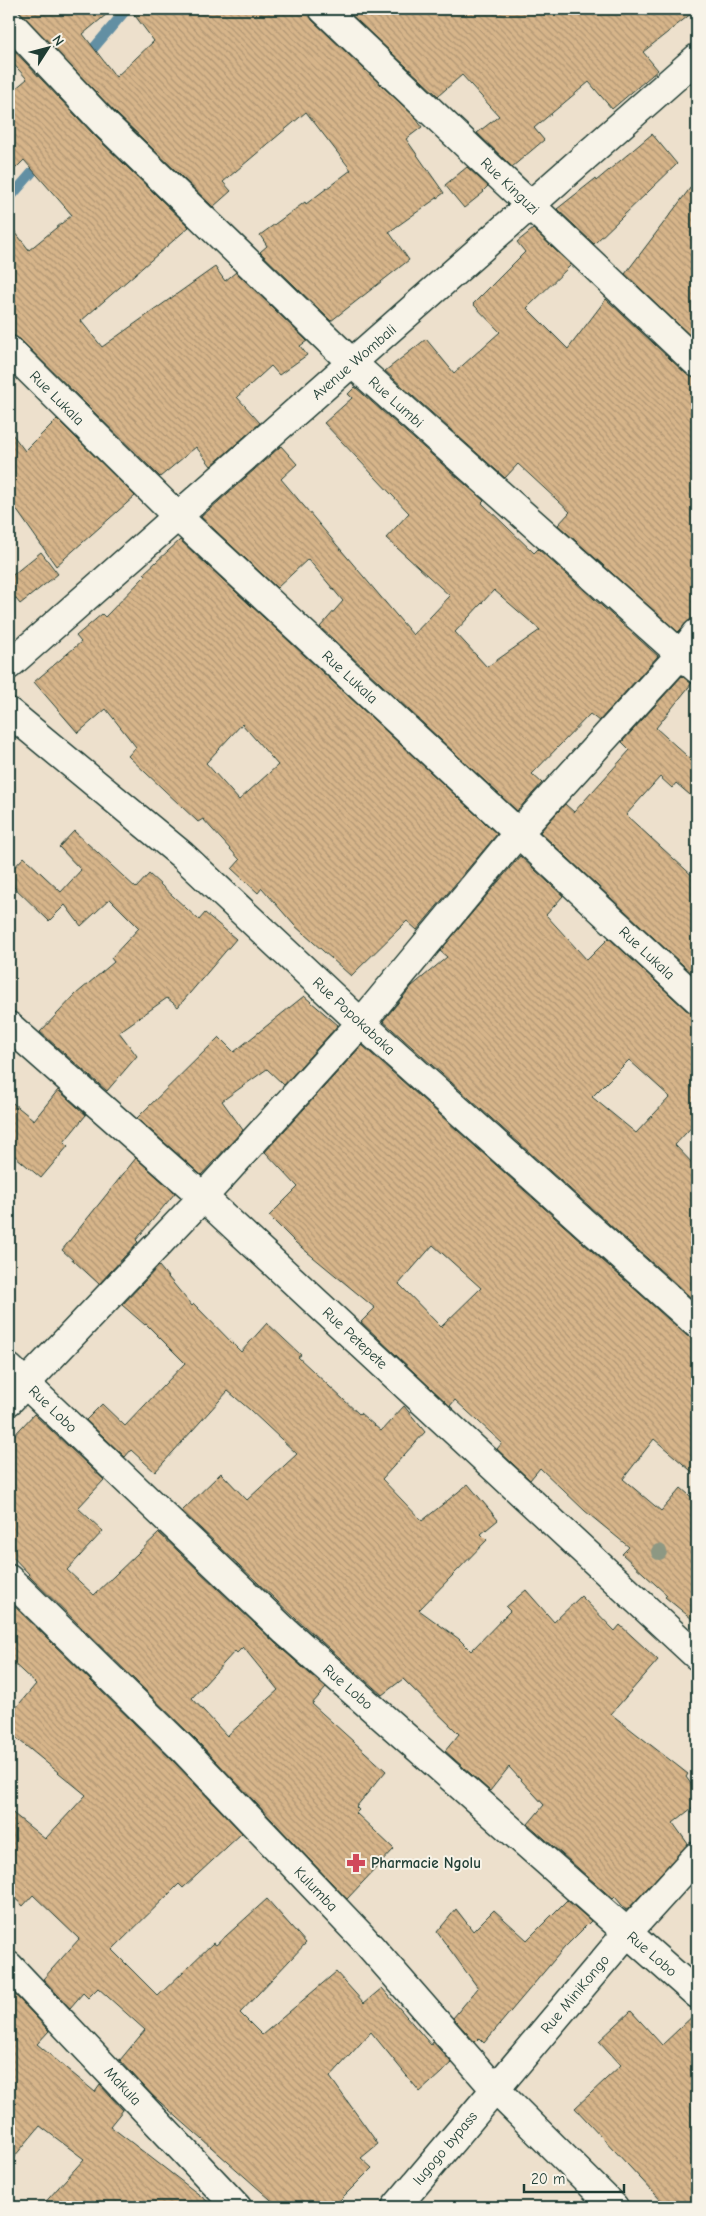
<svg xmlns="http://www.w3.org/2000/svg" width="706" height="2216" font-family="'Comic Neue',sans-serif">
<defs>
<pattern id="building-back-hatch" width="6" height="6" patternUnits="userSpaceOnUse" patternTransform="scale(1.25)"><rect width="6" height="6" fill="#d7b58a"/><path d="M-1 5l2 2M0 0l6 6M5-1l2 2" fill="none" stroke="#ae9472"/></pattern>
</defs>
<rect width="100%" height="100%" fill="#ede0cc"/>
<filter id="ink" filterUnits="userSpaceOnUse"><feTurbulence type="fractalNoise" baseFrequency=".02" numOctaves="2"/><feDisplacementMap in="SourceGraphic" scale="10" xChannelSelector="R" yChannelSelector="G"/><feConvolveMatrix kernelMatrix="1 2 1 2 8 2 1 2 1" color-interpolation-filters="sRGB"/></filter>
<g filter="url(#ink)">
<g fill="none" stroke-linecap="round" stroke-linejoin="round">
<path stroke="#628fa3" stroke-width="10" d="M71,129l14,-16 7,-63 35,-41
M9,199l32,-37"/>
</g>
<path fill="url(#building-back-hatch)" stroke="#1f3d34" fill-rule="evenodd" d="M16,9h97l-30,25 33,43 38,-36 -24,-32h178l4,11 103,97 7,10 -16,12 38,54 -55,39 20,28 -78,61 -71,-69 7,-6 -7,-11 45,-33 1,2 45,-34 -45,-58 -83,70 8,9 -18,16 -97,-94z
M345,9h352l-54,43 15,18 -46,39 -23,-27 -55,46 10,12 -32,27 -35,-34 22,-17 -37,-41 -24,21z
M9,45l85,90 95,92 -108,94 21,26 113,-80 10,14 11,-9 71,69 -7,5 7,9 -28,20 -8,-9 -34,31 23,26 -49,43 -15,-19 -36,30 -140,-138 -11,-4v-111l20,26 43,-35 -48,-55 -15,15v-81l18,-15 -18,-20z
M652,134l25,30 -83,80 -37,-35 38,-30 1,2z
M467,167l21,19 -5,5 1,1 -20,16 -19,-23z
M697,179v163l-72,-68z
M533,229l38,36 -44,43 41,41 38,-50 80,75 11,4v240l-6,1 -13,13 -120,-107 12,-13 -52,-48 -13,14 -120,-107 41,-32 28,34 46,-41 -27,-28 52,-52 -8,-10z
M355,387l129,114 -2,2 52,50 4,-4 120,107 -59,65 -9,-7 -58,60 10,9 -25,28 -197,-184 23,-26 -35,-42 -31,29 -76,-71 80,-71 16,18 -16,15 132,156 37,-39 -64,-58 23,-25 -85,-90 28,-25 -4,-4zM494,590l46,40 -53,37 -32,-35z
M57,419l78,77 -79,70 -47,-67v-69l16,21z
M180,540l317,294 -80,96 -10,-9 -56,55 -57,-51 -32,-37 -4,5 -26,-24 8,-9 -37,-41 -5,3 -70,-66 8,-9 -30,-38 -28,24 -44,-51 47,-40 -5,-6 26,-22 3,3 41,-42 -2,-2zM242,724l36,41 -39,35 -33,-37z
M41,552l17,22 -38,30 -11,-14v-12z
M682,676l10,7 -36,45 41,37v36l-21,-18 -4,5 -12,-11 -34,38 71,65v98l-157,-146 25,-28 9,8 56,-62 -8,-8z
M74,831l62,57 13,-14 50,46 6,-7 31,26 -58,68 -11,-9 -48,34 18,24 -30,35 -67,-59 36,-38 38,-32 -3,-4 28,-30 -29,-29 -29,27 -16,-21 -16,16 -40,-39v-9l15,-16 37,35 20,-22 -22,-23z
M520,856l43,40 -17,19 41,45 22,-22 77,72 11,4v107l-22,24 22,23v135l-314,-282 29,-35 35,-29 -7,-6zM629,1060l41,37 -34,36 -44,-36z
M304,996l34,29 -54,60 -17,-16 -45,32 21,29 -42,45 -64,-57 82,-81 15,15z
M362,1045l325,291 10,3v137l-43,-37 -31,40 38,32 20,-23 16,14v121l-32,-26 2,-2 -45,-41 7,-7 -44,-36 -45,-43 -10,12 -33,-31 5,-6 -47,-43 -5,6 -89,-84 14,-14 -79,-65 -27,-27 29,-29 -33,-35zM433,1245l48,43 -40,39 -42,-43z
M58,1090l28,25 -22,27 4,4 -27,32 -32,-27v-51l25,20z
M136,1158l39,35 -39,47 2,2 -39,42 -37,-34z
M159,1266l33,40 2,-2 47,48 26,-29 34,32 -3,2 61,57 1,-1 21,18 23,-25 21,26 -43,47 40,42 46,-37 30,36 -17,14 6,6 -68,70 40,29 12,12 39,-40 -4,-4 20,-17 28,32 27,-26 34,35 5,-6 38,35 -47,54 77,60 -2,3 11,15v12l-24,19 15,21 -60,65 -2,1 -11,-13 -2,2 -85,-75 16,-19 -35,-38 -19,24 -45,-40 14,-17 -56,-55 -21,16 -86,-76 -114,-108 39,-38 26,27 50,-46 -47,-44 -22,-19 -73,81 -24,-22 -6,7 -39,-37 16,-16 23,22 60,-63 -39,-39 -1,1 -23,-20z
M34,1414l70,66 -26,28 25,23 -36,39 27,25 65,-62 116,110 51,45 -14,16 74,67 -30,36 3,3 -3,3 38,36 -47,50 -151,-159 -168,-165 1,-1 -20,-21v-112zM243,1647l35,43 -51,46 -35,-38 43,-47 2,2z
M9,1601l165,161 68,71 -59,55 -4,-4 -67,66 46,46 55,-53 3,2 51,-46 39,44 -66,70 22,22 74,-63 28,31 18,-15 49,57 2,-3 19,21 -32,29 -49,-60 -41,45 48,67 -17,14 11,10 -39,39h-54l-127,-112 -32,-35 25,-30 -47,-42 -10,10 -5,-5 -13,15 -27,-29 36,-40 -46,-44 -10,11 -14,-13v-83l36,29 41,-44 -77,-63v-16l27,-32 -27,-25z
M567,1900l24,21 -26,26 -81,96 -5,-5 -4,4 -22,-24 25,-30 -41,-56 19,-23 17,22 21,-21 33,30z
M9,1988l40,43 -12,13 58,48 5,-7 23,25 -13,16 105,81h-174l43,-48 -44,-33 -31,37z
M631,2011l31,34 35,-33v195h-30l-92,-99 46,-43 -22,-24z"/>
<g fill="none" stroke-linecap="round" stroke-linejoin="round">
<g stroke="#1f3d34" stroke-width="31">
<path id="minor" d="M323,9l374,354
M9,22l96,102 247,239 345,306
M9,350l168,166 520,483
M9,665l688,-607
M9,712l173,143 179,168 336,301
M9,1026l194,171 494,459
M9,1368l276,263 412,363
M9,1401l194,-204 158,-174 157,-190 163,-179 16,-21
M9,1579l176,172 177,186 133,152 119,118
M9,1966l228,241
M396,2207l231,-274 70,-77"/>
</g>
<use href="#minor" stroke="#f7f3e8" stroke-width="28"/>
</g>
<circle fill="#8d9883" cx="659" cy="1552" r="8"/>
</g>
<defs>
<g id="pharmacy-bare" transform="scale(1.5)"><path d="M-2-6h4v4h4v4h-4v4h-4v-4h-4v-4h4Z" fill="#d1495b" stroke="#f7f3e8" stroke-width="2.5" paint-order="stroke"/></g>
</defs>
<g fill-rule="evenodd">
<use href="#pharmacy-bare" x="356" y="1863"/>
</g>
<g text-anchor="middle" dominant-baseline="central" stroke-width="4" stroke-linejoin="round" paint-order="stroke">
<g font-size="15" fill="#1f3d34" stroke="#f7f3e8">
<text transform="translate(510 186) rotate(44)">Rue Kinguzi</text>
<text transform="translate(354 362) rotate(-41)">Avenue Wombali</text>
<text transform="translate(57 398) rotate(45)">Rue Lukala</text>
<text transform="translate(396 402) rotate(42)">Rue Lumbi</text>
<text transform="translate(350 677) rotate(43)">Rue Lukala</text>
<text transform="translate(647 953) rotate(43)">Rue Lukala</text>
<text transform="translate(354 1016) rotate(43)">Rue Popokabaka</text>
<text transform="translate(355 1338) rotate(43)">Rue Petepete</text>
<text transform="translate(53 1409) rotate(44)">Rue Lobo</text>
<text transform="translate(348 1687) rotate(41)">Rue Lobo</text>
<text transform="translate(316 1889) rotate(46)">Kulumba</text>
<text transform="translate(652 1954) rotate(41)">Rue Lobo</text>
<text transform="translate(575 1994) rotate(-50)">Rue MiniKongo</text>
<text transform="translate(123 2086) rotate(47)">Makula</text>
<text transform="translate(445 2148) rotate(-50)">lugogo bypass</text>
</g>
<g font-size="15" font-weight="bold" fill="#1f3d34" stroke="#f7f3e8" text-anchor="start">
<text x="371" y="1863">Pharmacie Ngolu</text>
</g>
</g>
<rect width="706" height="2216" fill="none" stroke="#f7f3e8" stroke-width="30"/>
<rect x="15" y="15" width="676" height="2186" fill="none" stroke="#1f3d34" stroke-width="2" filter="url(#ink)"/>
<g transform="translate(48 48) rotate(54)" stroke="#f7f3e8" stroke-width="4" paint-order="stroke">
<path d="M0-4L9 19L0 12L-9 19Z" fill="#1f3d34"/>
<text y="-8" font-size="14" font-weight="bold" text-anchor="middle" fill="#1f3d34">N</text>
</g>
<path d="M524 2184v8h100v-8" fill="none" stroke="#1f3d34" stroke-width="2.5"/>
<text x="531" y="2184" font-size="15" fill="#1f3d34" stroke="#f7f3e8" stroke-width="4" paint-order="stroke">20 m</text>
</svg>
